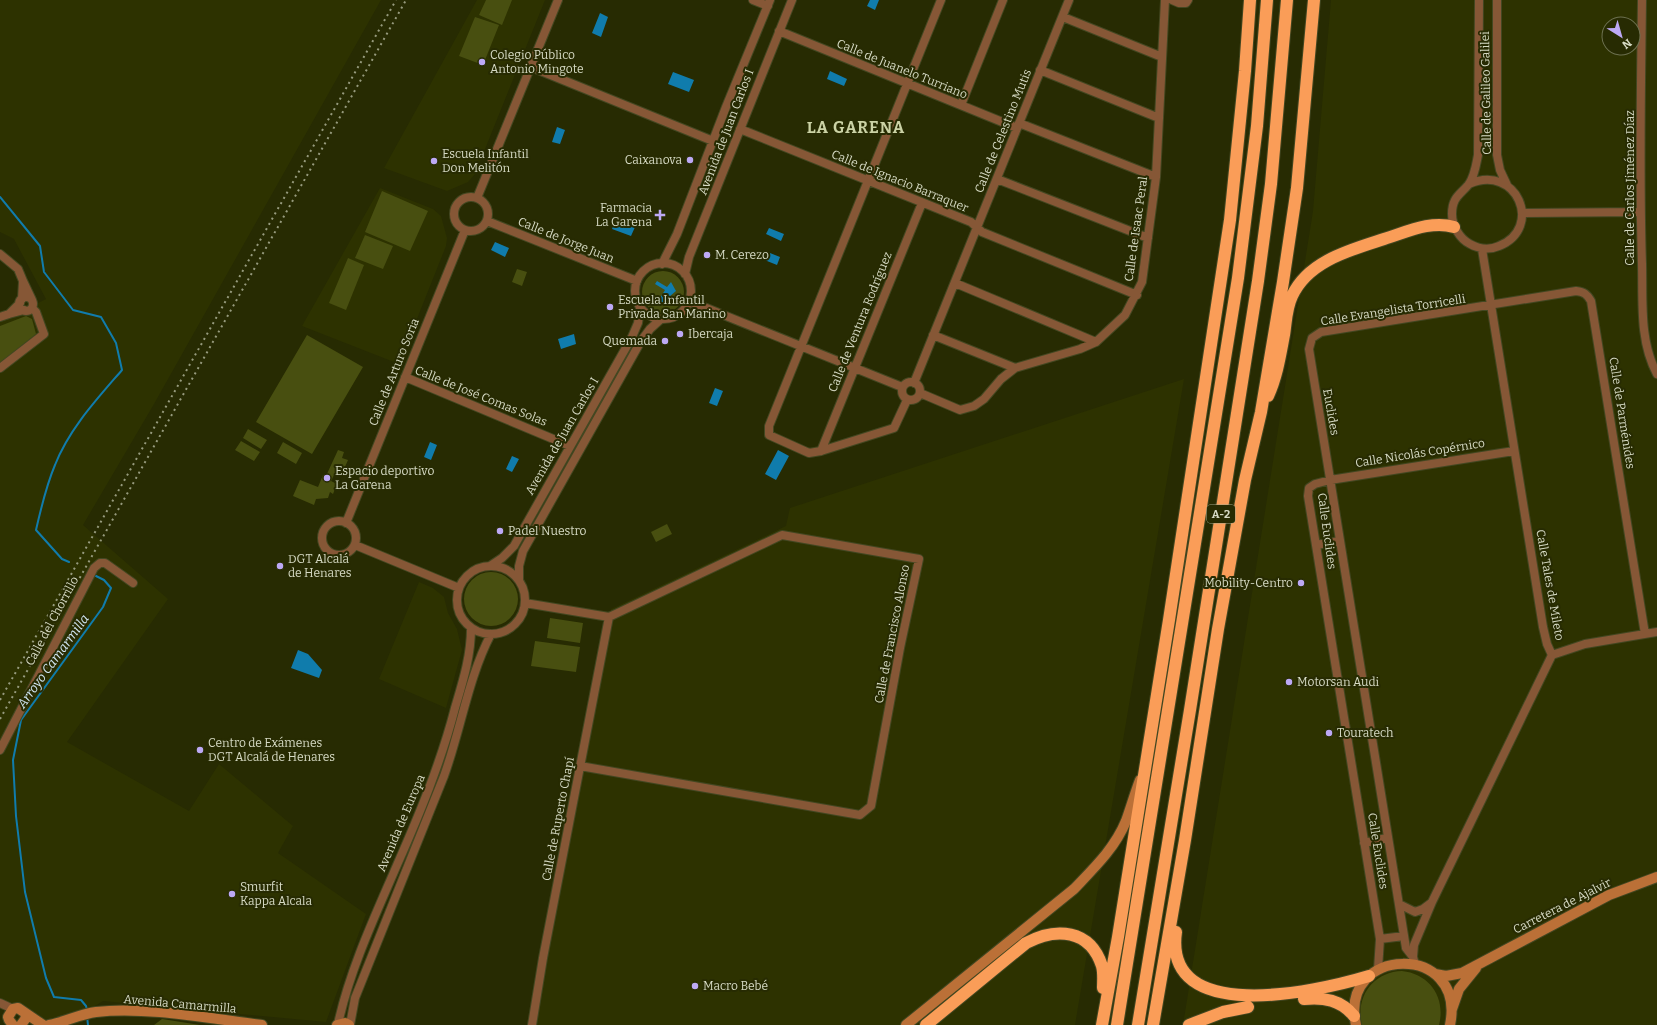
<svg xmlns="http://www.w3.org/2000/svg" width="1657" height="1025" font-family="Bitter,serif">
<rect width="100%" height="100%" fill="#272b02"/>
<path fill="#2d3200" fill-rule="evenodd" d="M0,0h381l-227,404 -71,121 85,74 -101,143 122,69 30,-47 74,62 -15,27 88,61 -40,108 -223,-21 -24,15 -30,9 -49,-22v-681l46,-23 -32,-60 -14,-7z
M477,0h68l-70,174 -7,8 -21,9 -63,-23z
M1331,0h326v1025h-474l130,-814zM1609,24h24v24h-24z
M380,188l53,21 8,7 6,22 -1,8 -47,118 -97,-38z
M1184,379l-109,646h-543l11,-67 68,-349 175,-83 4,-18z
M419,582l14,6 11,9 4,16 9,16 5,21 -16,58 -67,-29z"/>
<path fill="#484f10" d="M486,0h26l-10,25 -23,-10z
M475,17l24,8 -16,40 -24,-9z
M382,191l46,20 -18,40 -45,-19z
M365,235l28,11 -10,23 -28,-11z
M348,258l16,7 -18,45 -17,-7z
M517,269l10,3 -5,14 -10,-4z
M642 292a21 21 0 1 1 42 0a21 21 0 1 1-42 0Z
M26,316l6,3 4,15 -36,29v-37z
M307,335l56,32 -51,87 -56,-32z
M248,429l19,11 -6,9 -18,-11z
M241,441l19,11 -6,9 -19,-11z
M283,442l19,11 -6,11 -19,-11z
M338,450l6,2 -2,6 6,2 -4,9 -6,-2 -7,14 6,3 -4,10 -3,-2 -2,6 -12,1 -2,6 -21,-9 7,-16 18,7 5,-12 3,1z
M667,524l5,10 -16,8 -5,-10z
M464 599a27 27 0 1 1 54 0a27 27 0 1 1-54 0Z
M550,618l33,5 -3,20 -33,-5z
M535,641l45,6 -4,25 -45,-6z
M1402,971c28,3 44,27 37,54h-77c-7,-28 11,-53 40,-54z
M162,1019l38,6h-46z"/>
<path fill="#107cac" d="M870,0h9l-4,10 -8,-4z
M600,13l8,4 -7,20 -9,-4z
M830,71l17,8 -3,7 -17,-7z
M673,72l21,8 -5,12 -21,-8z
M557,127l8,3 -5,14 -8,-2z
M616,219l19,8 -4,9 -19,-7z
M769,228l15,6 -3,7 -15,-7z
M495,242l14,6 -4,9 -14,-7z
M765,251l15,6 -3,8 -15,-6z
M657,281l10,6 4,-5 5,9 -14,12h-5l8,-13 -10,-6z
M574,334l2,10 -15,5 -3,-10z
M715,388l8,3 -6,15 -8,-3z
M430,442l7,3 -6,15 -7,-3z
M778,450l11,6 -13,24 -11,-6z
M512,456l7,3 -7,13 -6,-3z
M298,650l10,4 14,16 -3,8 -28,-10z"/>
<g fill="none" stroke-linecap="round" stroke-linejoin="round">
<path stroke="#107cac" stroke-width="2" d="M0,197l40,49 4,26 29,38 28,7 15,26 6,27c-25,29 -53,59 -67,95 -9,21 -14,43 -19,65l26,29 7,3
M87,1010l-1,-4 -5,-6 -27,-3 -8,-19 -21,-86 -9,-76 -3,-56 8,-40 82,-113 8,-19 -7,-8 -10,-5
M87,1016l1,9"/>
<g stroke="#434721" stroke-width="10">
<path id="street" d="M753,0l15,6
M1172,0l7,3h7l2,-3
M1497,0v155l3,15 7,15
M1642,0c-1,88 -3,176 0,264 1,36 -3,77 15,110
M1063,17l99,40
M779,31l238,97
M531,67l182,74
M1040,70l119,48
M961,105l42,-105
M1019,123l137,54
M740,129l231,93 11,10 155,63
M997,179l151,59
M1469,184c48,-21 75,44 30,62 -9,4 -20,3 -29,-2 -10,-5 -18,-18 -18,-30 0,-17 8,-19 17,-30 6,-9 7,-19 9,-29l1,-155
M454 214a17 17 0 1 1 34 0a17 17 0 1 1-34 0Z
M477,198l81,-198
M1522,213l118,-1
M487,221l150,60
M0,254l18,15 5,12
M635 291a28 28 0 1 1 56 0a28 28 0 1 1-56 0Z
M662,264l15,-30 49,-127 44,-107
M685,274l4,-17 103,-257
M955,283l141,59
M19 304a7 7 0 1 1 14 0a7 7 0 1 1-14 0Z
M22,299l1,-18 9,19
M689,301l213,86
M20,303l-11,11 15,-4
M0,317l9,-3
M933,335l82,33
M0,368l44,-34 -8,-22 -4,-4
M405,377l165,69
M902 391a9 9 0 1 1 18 0a9 9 0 1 1-18 0Z
M914,383l155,-383
M920,393l40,17 14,-4 10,-7 17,-20 14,-11 65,-19 16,-7 29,-27 17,-33 14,-105 9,-177
M907,400l-13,28 -73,23 -12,2 -40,-18v-9l172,-426
M821,451l101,-248
M322 538a17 17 0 1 1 34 0a17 17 0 1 1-34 0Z
M346,523l119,-293
M355,545l104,43
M1316,545l24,-4
M490,566l12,-8 12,-12 118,-209 6,-14 2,-15
M457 600a34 34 0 1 1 68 0a34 34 0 1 1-68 0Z
M519,580v-14l4,-15 118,-210 9,-12 11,-10
M525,603l84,14 173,-82 137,24 -19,89 -29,158 -11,9 -280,-49
M1552,655l33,-11 72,-12
M0,750l94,-182 6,-5h5l28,20
M1364,843l23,-5
M1399,904l16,8 8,-3 8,-6
M1380,939l24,-3
M1413,957l1,-12 18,-43 120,-247 -5,-11 -4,-17 -61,-378
M1415,964l-2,-7 -7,-9 -97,-599 3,-11 9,-6 255,-41c8,1 11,3 15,10l54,333
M1378,969l2,-30 -72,-443 1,-8 6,-4 15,-4 184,-29
M0,1003l13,6
M338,1024c12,-55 37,-108 59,-159 23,-52 44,-103 58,-157 8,-27 16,-52 16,-80
M350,1025l5,-27 89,-222c17,-47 24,-98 47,-142
M532,1025l11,-67 66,-341"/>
</g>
<g stroke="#434721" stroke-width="12">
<path id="secondary" d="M1435,974l11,2 16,-3 147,-78 48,-18
M1452,1009l7,-20 17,-21
M13,1025l-4,-5 -1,-3 5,-8 5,-1 25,17
M21,1025l5,-7 -1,-5
M49,1025c16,-3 31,-11 47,-13 50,-6 116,7 166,13
M337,1025l8,-2 4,2
M906,1025l168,-136c20,-21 41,-41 52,-68 5,-14 9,-28 14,-41
M1356,1025c-18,-80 111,-83 94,0"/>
</g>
<g stroke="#434721" stroke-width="14">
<path id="highway" d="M1268,396c9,-20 12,-40 16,-61 2,-12 2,-27 8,-39 16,-35 58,-46 92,-57 23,-7 47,-19 70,-12
M1176,932c-13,93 137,61 193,44
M1304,999c20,-2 37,1 50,17
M926,1025l100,-82c30,-16 64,-14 76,23 2,7 1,15 1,22
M1102,1025l16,-88 51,-317 61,-400 15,-149 5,-71
M1117,1025l121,-747 19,-152 10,-126
M1138,1025l52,-315 68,-429 13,-97 16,-184
M1153,1025l32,-185 33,-211 27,-149 16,-68 22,-130 14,-94 17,-188
M1189,1025l34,-13 25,-5"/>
</g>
<use href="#street" stroke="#865736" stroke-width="8"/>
<use href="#secondary" stroke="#bb7037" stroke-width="10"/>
<use href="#highway" stroke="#fa9d58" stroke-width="12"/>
<path stroke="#979b7e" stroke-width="2" stroke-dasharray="2 4" stroke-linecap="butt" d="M0,700l396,-700
M0,719l406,-719"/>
</g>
<g fill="#bda9f5" stroke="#272b02" stroke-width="1.5">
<circle cx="482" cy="62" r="4"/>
<circle cx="690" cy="160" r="4"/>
<circle cx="434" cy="161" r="4"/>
<path d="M658 209h4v4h4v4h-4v4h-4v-4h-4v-4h4z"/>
<circle cx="707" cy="255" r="4"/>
<circle cx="610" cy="307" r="4"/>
<circle cx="680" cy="334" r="4"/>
<circle cx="665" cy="341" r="4"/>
<circle cx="327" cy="478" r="4"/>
<circle cx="500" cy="531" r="4"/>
<circle cx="280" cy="566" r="4"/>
<circle cx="1301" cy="583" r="4"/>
<circle cx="1289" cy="682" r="4"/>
<circle cx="1329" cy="733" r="4"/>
<circle cx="200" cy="750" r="4"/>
<circle cx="232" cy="894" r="4"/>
<circle cx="695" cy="986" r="4"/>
</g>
<g text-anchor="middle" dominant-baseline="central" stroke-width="4" stroke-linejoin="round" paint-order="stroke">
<rect fill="#272b02" stroke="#a2a68a" stroke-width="1" x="1207" y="505" width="28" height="18" rx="3"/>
<g font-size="11" font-weight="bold" fill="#d6dac4">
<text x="1221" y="514">A-2</text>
</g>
<g font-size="12" fill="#d6dac4" stroke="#272b02" text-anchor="start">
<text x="490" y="55">Colegio Público<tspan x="490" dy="14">Antonio Mingote</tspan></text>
<text x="442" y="154">Escuela Infantil<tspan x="442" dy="14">Don Melitón</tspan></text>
<text x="682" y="160" text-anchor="end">Caixanova</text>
<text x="652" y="208" text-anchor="end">Farmacia<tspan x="652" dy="14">La Garena</tspan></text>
<text x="715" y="255">M. Cerezo</text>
<text x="618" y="300">Escuela Infantil<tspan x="618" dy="14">Privada San Marino</tspan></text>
<text x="688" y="334">Ibercaja</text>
<text x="657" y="341" text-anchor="end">Quemada</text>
<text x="335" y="471">Espacio deportivo<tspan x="335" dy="14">La Garena</tspan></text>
<text x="508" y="531">Padel Nuestro</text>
<text x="288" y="559">DGT Alcalá<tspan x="288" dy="14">de Henares</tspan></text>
<text x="1293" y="583" text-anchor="end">Mobility-Centro</text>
<text x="1297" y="682">Motorsan Audi</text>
<text x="1337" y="733">Touratech</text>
<text x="208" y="743">Centro de Exámenes<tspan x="208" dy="14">DGT Alcalá de Henares</tspan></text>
<text x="240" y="887">Smurfit<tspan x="240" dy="14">Kappa Alcala</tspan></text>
<text x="703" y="986">Macro Bebé</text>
</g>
<g font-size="12" fill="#d6dac4" stroke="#272b02">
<text transform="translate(902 69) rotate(22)">Calle de Juanelo Turriano</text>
<text transform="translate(1486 93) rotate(-91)">Calle de Galileo Galilei</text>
<text transform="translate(1003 131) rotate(-68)">Calle de Celestino Mutis</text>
<text transform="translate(726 132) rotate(-69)">Avenida de Juan Carlos I</text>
<text transform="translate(900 181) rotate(22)">Calle de Ignacio Barraquer</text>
<text transform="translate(1630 188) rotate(-90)">Calle de Carlos Jiménez Díaz</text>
<text transform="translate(1136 229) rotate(-82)">Calle de Isaac Peral</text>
<text transform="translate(566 240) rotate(22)">Calle de Jorge Juan</text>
<text transform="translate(1393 310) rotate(-9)">Calle Evangelista Torricelli</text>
<text transform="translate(860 322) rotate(-68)">Calle de Ventura Rodríguez</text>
<text transform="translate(394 372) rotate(-68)">Calle de Arturo Soria</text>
<text transform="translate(481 396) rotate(22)">Calle de José Comas Solas</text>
<text transform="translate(1331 412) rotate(80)">Euclides</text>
<text transform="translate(1622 413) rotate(81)">Calle de Parménides</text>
<text transform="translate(562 436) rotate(-60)">Avenida de Juan Carlos I</text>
<text transform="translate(1420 453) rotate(-9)">Calle Nicolás Copérnico</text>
<text transform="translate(1327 531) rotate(82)">Calle Euclides</text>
<text transform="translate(1550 585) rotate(80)">Calle Tales de Mileto</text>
<text transform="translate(52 621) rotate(-62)">Calle del Chorrillo</text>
<text transform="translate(892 634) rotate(-79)">Calle de Francisco Alonso</text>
<text transform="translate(558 819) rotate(-79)">Calle de Ruperto Chapí</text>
<text transform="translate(401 823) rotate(-67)">Avenida de Europa</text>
<text transform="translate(1378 851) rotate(81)">Calle Euclides</text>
<text transform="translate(1562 906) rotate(-27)">Carretera de Ajalvir</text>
<text transform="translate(180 1004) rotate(5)">Avenida Camarmilla</text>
</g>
<g font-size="13" font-style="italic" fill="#d1e6f3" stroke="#272b02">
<text transform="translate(53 661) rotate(-54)">Arroyo Camarmilla</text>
</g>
<g font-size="16" font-weight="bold" letter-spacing="1" fill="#cbd2a5" stroke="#272b02">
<text x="856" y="127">LA GARENA</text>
</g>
</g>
<g transform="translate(1621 36) rotate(143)"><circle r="19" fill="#272b02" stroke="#6d7150"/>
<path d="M0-3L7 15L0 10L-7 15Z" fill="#bda9f5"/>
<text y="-6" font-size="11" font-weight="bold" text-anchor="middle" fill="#d6dac4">N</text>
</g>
</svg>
